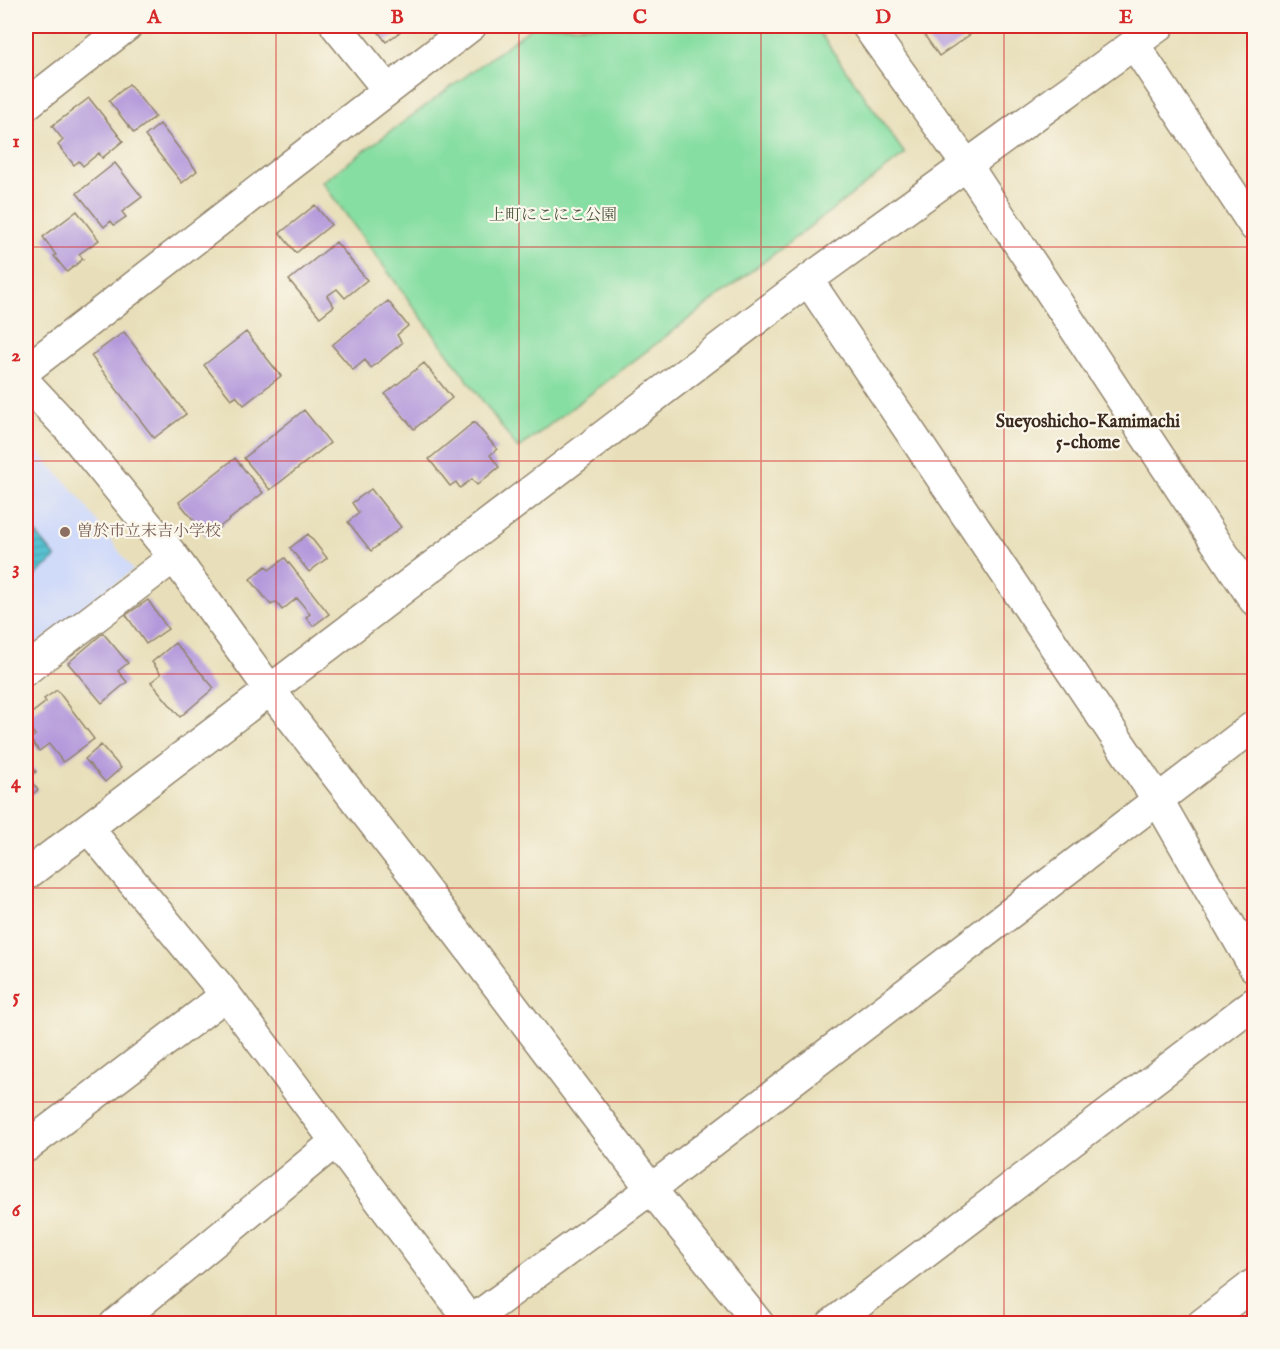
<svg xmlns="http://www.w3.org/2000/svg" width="1280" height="1349" font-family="'IM FELL English','Noto Serif JP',serif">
<defs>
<pattern id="water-rules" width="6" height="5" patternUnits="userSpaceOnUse" patternTransform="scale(1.5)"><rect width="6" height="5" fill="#58c3d3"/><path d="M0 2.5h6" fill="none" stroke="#4a9fab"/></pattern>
</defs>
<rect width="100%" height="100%" fill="#fbf7ec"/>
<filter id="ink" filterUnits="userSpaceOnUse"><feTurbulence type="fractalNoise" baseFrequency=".0167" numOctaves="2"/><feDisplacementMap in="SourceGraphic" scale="12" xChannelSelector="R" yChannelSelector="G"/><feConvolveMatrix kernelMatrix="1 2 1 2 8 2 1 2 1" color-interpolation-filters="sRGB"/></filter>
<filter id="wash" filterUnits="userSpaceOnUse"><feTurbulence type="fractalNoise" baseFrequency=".008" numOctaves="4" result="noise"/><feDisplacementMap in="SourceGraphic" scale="24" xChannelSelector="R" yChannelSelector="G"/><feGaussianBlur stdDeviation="1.35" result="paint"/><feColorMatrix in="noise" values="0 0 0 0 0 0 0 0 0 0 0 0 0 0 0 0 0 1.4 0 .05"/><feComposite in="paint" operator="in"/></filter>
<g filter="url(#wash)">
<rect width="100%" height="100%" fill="#e8dfba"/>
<path fill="#d0daf9" d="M26,439l51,55 56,76 -107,82z"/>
<path fill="#86dea2" stroke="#608460" stroke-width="1.5" d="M534,26h281l90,128 -387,295 -196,-267z"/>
<path fill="url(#water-rules)" stroke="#4a7678" stroke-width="1.5" d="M26,521l30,37 -30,25z"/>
<g id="blocks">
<path fill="#b399db" d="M374,26h34l-22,16z
M918,26h62l1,1 -42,29z
M129,84l26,33 -21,16 -25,-32z
M89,98l34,43 -21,17 -3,-5 -16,13 -4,-5 -5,4 -16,-20 5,-5 -11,-14z
M160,124l37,47 -15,12 -37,-47z
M115,163l27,34 -20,15 4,5 -12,8 -3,-4 -7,6 -27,-34z
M315,205l16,20 -35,28 -16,-20z
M77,211l22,29 -20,14 4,5 -16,13 -13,-16 2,-1 -13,-18z
M336,242l31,38 -22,18 -8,-9 -10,7 7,10 -14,11 -31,-37z
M388,301l20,25 -11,9 5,8 -31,25 -6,-8 -12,10 -21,-25z
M124,332l62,82 -32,24 -63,-82z
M246,332l35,44 -37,29 -8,-9 -5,3 -27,-34z
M424,363l28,35 -38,31 -29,-35z
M304,410l26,33 -60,47 -26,-32z
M474,422l23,27 -7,6 9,12 -22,18 -5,-6 -12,9 -4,-6 -6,4 -21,-27z
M235,458l28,35 -56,44 -28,-35z
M371,489l30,38 -30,24 -23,-29 11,-9 -7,-10z
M308,534l19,24 -18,14 -19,-24z
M285,558l44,56 -16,12 -7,-9 4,-3 -13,-16 -15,12 -6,-8 -5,3 -21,-26 16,-13 3,4z
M148,600l20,29 -22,15 -20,-29z
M103,633l25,30 -10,8 9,11 -25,21 -34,-40z
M175,643l39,45 -34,29 -29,-35 10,-8 -9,-12z
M57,690l37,49 -31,23 -14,-18 -10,7 -9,-12 5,-4 -9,-13 4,-3 -2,-3 18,-14 -2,-3z
M101,745l20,23 -16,14 -20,-23z
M26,759l10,13 -7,6 9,12 -12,9z"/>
</g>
</g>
<g filter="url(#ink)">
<use href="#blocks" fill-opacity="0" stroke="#92846c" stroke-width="1.5"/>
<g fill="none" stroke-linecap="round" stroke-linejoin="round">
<g stroke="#92846c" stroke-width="33">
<path id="minor" d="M336,26l51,63
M867,26l99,138 288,436
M1134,44l120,182
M26,105l101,-79
M808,280l350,520 96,167
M26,370l445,-344
M26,383l43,46 105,128 96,133 140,180 241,319 108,135
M26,670l148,-113
M88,828l138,167 244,326
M26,875l244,-185 538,-410 351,-254
M26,1147l200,-152
M115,1324l220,-182
M467,1324l184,-135 603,-463
M832,1324l422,-321
M1202,1324l52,-40"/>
</g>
<use href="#minor" stroke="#fff" stroke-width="30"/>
</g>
</g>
<path fill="none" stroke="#d62828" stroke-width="1.5" stroke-opacity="0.55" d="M276,26v1298M519,26v1298M761,26v1298M1004,26v1298M26,247h1228M26,461h1228M26,674h1228M26,888h1228M26,1102h1228"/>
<circle fill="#8d6e63" stroke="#fbf7ec" stroke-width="2" cx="65" cy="532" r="6"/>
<g text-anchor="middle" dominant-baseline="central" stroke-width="4.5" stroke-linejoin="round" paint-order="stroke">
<g font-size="16" fill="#4e573f" stroke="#fbf7ec">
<text x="553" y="216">上町にこにこ公園</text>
</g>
<g font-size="16" fill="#785e54" stroke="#fbf7ec" text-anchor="start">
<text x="77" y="532">曽於市立末吉小学校</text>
</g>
<g font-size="18" font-weight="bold" fill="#3b2a1e" stroke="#fbf7ec">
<text x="1088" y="422">Sueyoshicho-Kamimachi<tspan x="1088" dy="21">5-chome</tspan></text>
</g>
</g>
<rect width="1280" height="1349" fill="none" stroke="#fbf7ec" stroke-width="66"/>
<rect x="33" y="33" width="1214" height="1283" fill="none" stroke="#d62828" stroke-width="2"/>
<g font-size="20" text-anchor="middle" font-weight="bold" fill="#d62828">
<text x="154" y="23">A</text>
<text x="397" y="23">B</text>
<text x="640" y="23">C</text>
<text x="883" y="23">D</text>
<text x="1126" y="23">E</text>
<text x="16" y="147">1</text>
<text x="16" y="361">2</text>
<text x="16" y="574">3</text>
<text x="16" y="788">4</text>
<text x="16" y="1002">5</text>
<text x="16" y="1216">6</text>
</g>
</svg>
